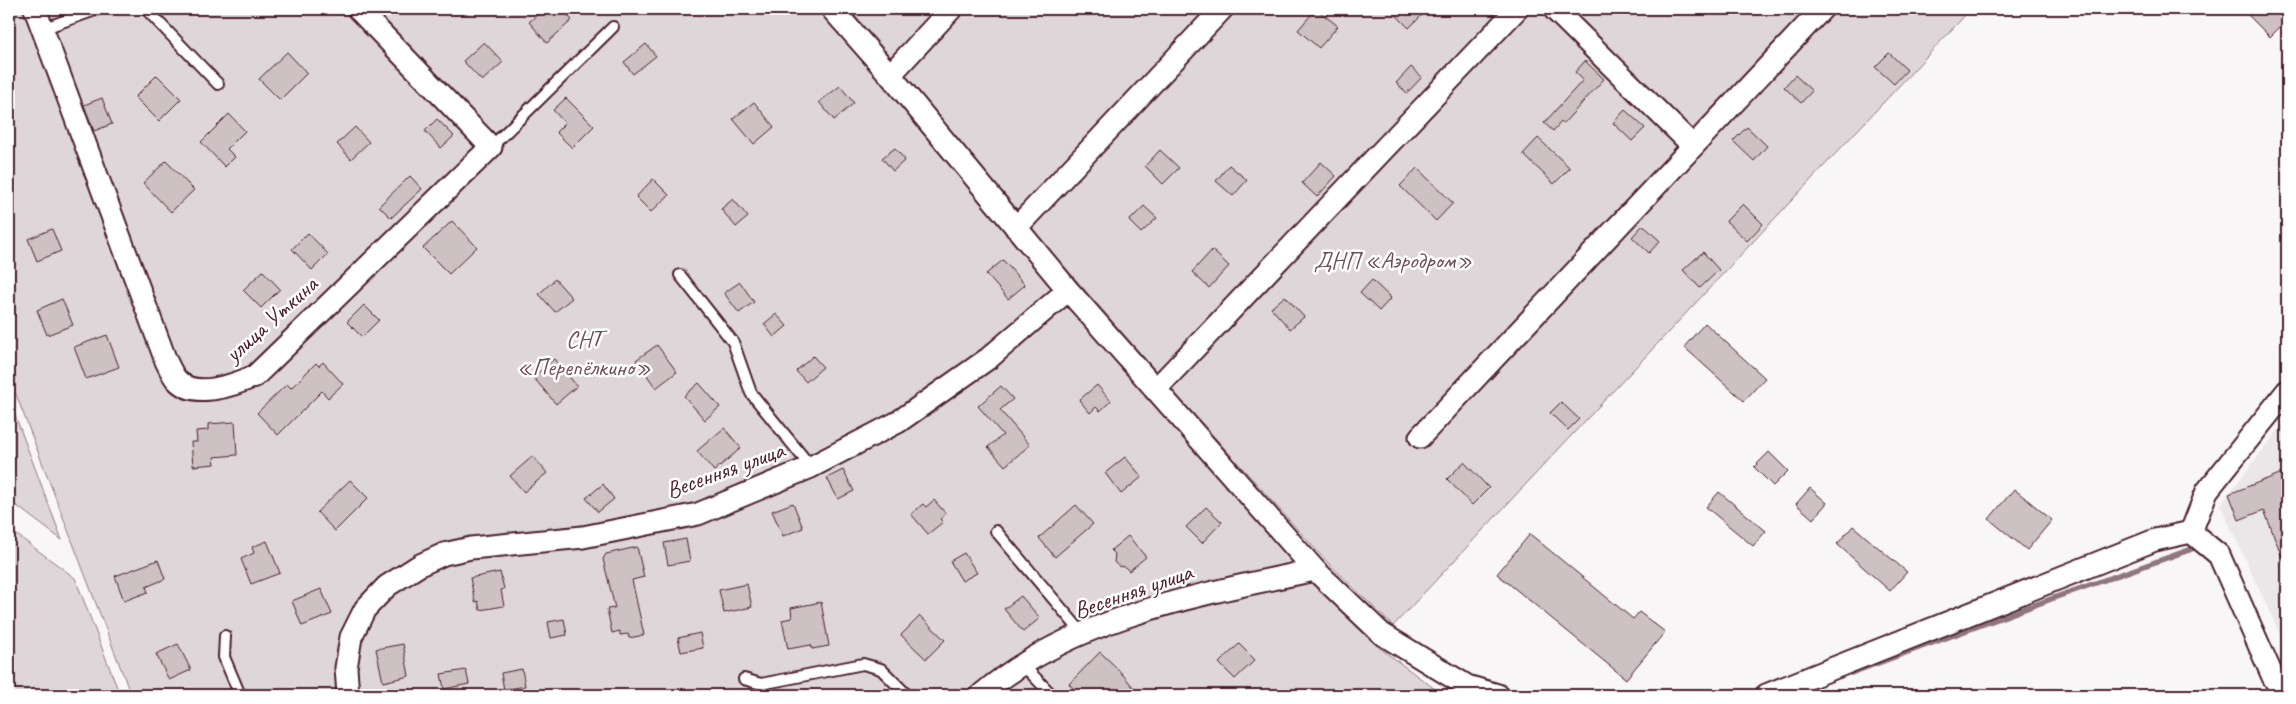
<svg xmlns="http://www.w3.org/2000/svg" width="2296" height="704" font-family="Caveat,sans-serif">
<rect width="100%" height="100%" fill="#f8f6f7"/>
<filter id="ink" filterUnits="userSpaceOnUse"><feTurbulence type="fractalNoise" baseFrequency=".02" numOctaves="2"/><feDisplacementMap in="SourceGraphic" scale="10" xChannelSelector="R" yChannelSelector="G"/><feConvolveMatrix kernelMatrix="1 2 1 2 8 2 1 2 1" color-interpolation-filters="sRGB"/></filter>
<g filter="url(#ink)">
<path fill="#ebe6e8" d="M2287,419v230l-67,-144z"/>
<path fill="#ded6d9" stroke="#947a82" d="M9,9h810l228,273 266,302 64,62 62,46 -2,3h-1306l-122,-319z
M849,9h1122l-578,617 -67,-65 -144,-160 -147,-168 -146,-178z
M9,399l53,141 -53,-40z
M9,529l66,49 45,117h-111z"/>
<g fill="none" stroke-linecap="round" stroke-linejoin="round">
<path stroke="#8f747b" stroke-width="5.5" d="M1851,673l208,-77 133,-47
M1799,695l15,-9"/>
</g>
<path fill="#cdc1c4" stroke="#4a1f2b" d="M544,9h18l10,11 -25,23 -18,-21z
M1316,9l22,17 -19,22 -21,-18z
M1390,9h38l-19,19z
M2242,9h45v11l-17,17z
M484,42l19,20 -21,19 -19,-20z
M646,44l10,12 -23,18 -9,-12z
M287,52l20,21 -27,27 -21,-21z
M1889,53l18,17 -13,14 -19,-17z
M1585,61l19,18 -41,45 -2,-2 -8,9 -9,-8 39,-43 -8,-8z
M1411,67l11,10 -15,16 -11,-10z
M157,75l24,24 -22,22 -24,-24z
M1795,75l17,16 -11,12 -17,-16z
M840,86l14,17 -20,17 -15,-18z
M102,98l10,26 -18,7 -10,-26z
M566,98l28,28 -22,22 -16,-16 9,-9 -12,-13z
M754,102l20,25 -20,17 -21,-25z
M1625,110l20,18 -13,13 -19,-18z
M229,114l16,17 -18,18 8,8 -10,10 -24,-25z
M437,119l17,17 -13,12 -16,-17z
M355,127l14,15 -18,17 -14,-15z
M1747,127l20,19 -13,15 -21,-20z
M1538,138l32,30 -16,16 -31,-30z
M895,148l10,12 -12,11 -11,-13z
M1160,150l19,18 -16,16 -18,-18z
M166,161l28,29 -23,22 -28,-29z
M1321,162l15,14 -19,21 -15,-14z
M1229,165l18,15 -14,16 -17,-15z
M1417,168l36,35 -17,18 -36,-35z
M410,176l12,13 -31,29 -12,-12z
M653,179l16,16 -18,17 -15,-15z
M733,199l15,18 -12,10 -15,-18z
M1743,204l20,20 -16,17 -21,-20z
M1144,206l13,12 -16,15 -12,-12z
M452,221l25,26 -28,27 -26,-26z
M1643,225l17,16 -11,12 -17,-16z
M52,229l9,22 -24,10 -9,-22z
M308,233l20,21 -16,16 -20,-21z
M1212,250l17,16 -20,22 -17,-16z
M1703,252l16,18 -19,18 -17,-18z
M1003,260l22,25 -17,14 -22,-25z
M263,271l17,18 -19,19 -18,-18z
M555,279l17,19 -17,14 -16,-18z
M1372,280l19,18 -12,13 -19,-18z
M740,282l14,20 -15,11 -15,-20z
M1285,296l19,21 -14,12 -19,-21z
M62,299l11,26 -26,10 -10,-25z
M364,305l15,15 -17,17 -15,-15z
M776,314l11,12 -13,11 -10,-13z
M1705,323l60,55 -21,23 -60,-54z
M107,335l12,32 -33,12 -12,-32z
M657,345l20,27 -21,16 -20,-28z
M813,356l10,11 -17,15 -10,-11z
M554,359l23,27 -21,18 -23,-27z
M323,362l20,22 -15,14 -6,-7 -44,44 -21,-22 30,-29 4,4 25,-25 3,3z
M699,383l21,24 -15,13 -21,-24z
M1097,385l14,16 -11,10 -4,-4 -6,6 -11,-13z
M1001,386l12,13 -13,11 30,35 -25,21 -17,-19 15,-12 -25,-29z
M1561,402l18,17 -11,11 -18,-17z
M235,422l2,33 -23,2 1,7 -22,2 -2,-24h6l-1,-11 12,-1v-6z
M724,428l17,20 -27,23 -17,-20z
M1769,452l19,19 -15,15 -19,-19z
M533,456l14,17 -23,19 -14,-16z
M1125,457l17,20 -21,17 -16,-21z
M1464,462l25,26 -17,17 -25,-26z
M843,470l11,21 -16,8 -11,-21z
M2287,471v96h-1l-22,-57 -25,10 -10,-26z
M350,480l18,18 -33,33 -18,-19z
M603,484l11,15 -16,13 -12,-14z
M1810,488l17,15 -14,16 -17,-15z
M2014,489l38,31 -25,30 -38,-31z
M1719,492l47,39 -13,15 -47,-39z
M934,500l12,14 -6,5 3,3 -15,12 -17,-20 12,-10 3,3z
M793,503l10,25 -20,8 -11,-25z
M1076,505l17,19 -38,33 -16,-19z
M1206,507l16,15 -20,21 -16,-16z
M1853,526l54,46 -17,19 -53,-47z
M1530,534l103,85 6,-7 26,20 -39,47 -129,-105z
M1128,536l18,21 -17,14 -4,-4 -7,-1 -4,-4 1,-8 -4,-4z
M686,539l4,22 -22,4 -4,-22z
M267,541l13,32 -29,11 -10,-25 13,-6 -2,-6z
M637,547l7,30 -12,3 12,55 -15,3 -1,-4 -8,1v-4l-8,2 -5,-24 8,-1 -12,-49 3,-5z
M964,553l13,20 -15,8 -12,-20z
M158,560l7,19 -19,8 2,5 -24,9 -9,-25z
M500,572l4,17 -3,1 3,16 -24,4 -2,-9 -3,1 -5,-24z
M747,584l5,23 -28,6 -5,-23z
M321,589l11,25 -30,12 -10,-25z
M1021,596l19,22 -17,14 -19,-23z
M821,602l8,44 -17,3 -1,-4 -23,4 -6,-29 10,-2 -1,-10z
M920,616l25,24 -19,19 -25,-24z
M564,619l3,16 -16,3 -3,-16z
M700,633l3,15 -22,4 -3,-14z
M178,644l13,26 -22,10 -13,-26z
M403,644l6,32 -26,6 -7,-33z
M1239,644l16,16 -20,19 -16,-16z
M1100,652l17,16 23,27h-60l-11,-11z
M522,669l3,17 -21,4 -3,-17z
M466,670l3,14 -25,5 -3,-15z"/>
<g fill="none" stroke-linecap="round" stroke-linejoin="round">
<g stroke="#4a1f2b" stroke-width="14">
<path id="lane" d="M146,9l72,75
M42,29l56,-20
M491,147l122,-120
M680,275l53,67 18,51 60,74
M996,531l87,103
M225,636l-1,21 16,38
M1022,664l30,31
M744,679l17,5 102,-20 18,5 26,26"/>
</g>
<g stroke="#4a1f2b" stroke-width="25">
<path id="street" d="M35,9l131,352c3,6 6,13 10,18 18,21 58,6 79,-3l236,-229 -133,-138
M832,9l58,66 178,215 247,280 67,64 85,52 31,9
M1554,9l139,137
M890,75l61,-66
M1016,228l206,-219
M1155,390l362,-381
M1420,437l402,-428
M2191,532l28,23 54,122 12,18
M2191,532l16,-41 80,-100
M348,695l-2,-27 5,-31 14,-28 22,-23 33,-21 24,-11 27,-6 112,-11 115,-23 113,-47 87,-45 91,-64 79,-68
M981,695c90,-78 221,-101 334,-125
M1766,695l389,-155 36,-8"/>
</g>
<use href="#lane" stroke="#fff" stroke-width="10"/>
<use href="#street" stroke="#fff" stroke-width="21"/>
</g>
</g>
<g text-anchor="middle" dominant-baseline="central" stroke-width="5" stroke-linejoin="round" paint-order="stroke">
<g font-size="24" fill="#6f4d56" stroke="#fff">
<text x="1393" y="260">ДНП «Аэродром»</text>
<text x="584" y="339">СНТ<tspan x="584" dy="28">«Перепёлкино»</tspan></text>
</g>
<g font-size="24" fill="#4a1f2b" stroke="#fff">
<text transform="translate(271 319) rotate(-42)">улица Уткина</text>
<text transform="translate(725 470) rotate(-20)">Весенняя улица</text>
<text transform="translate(1133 591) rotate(-19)">Весенняя улица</text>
</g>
</g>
<rect width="2296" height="704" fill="none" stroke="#fff" stroke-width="30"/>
<rect x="15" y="15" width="2266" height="674" fill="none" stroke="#4a1f2b" stroke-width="2" filter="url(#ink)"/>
</svg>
